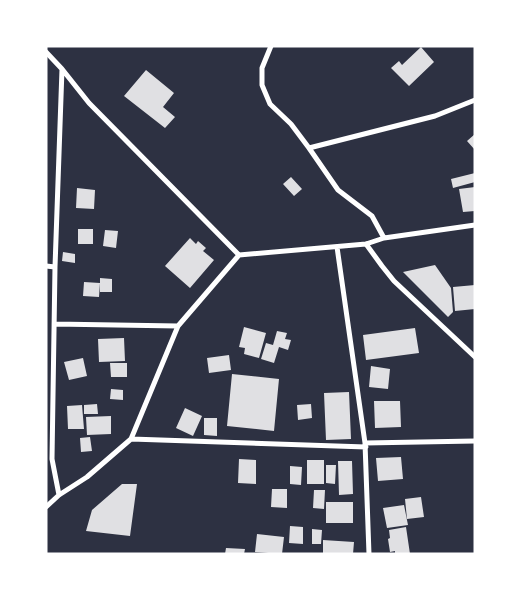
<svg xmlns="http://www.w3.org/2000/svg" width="521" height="600" font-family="'Nunito Sans',sans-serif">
<rect width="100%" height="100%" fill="#2d3142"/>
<path fill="#e0e0e3" d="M421,47l13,15 -25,24 -18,-18 8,-7 3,4z
M146,70l28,23 -11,14 12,10 -10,11 -41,-32z
M475,134v16l-8,-9z
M475,173v9l-22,6 -2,-9z
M291,177l11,12 -8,7 -11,-12z
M475,187v24l-12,1 -4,-23z
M77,188l18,2 -1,19 -18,-1z
M78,229h15v15h-15z
M105,230l13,1 -2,17 -13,-2z
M190,238l6,6 2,-3 8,7 -3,3 11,9 -24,28 -25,-22z
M63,252l12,2v9l-13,-2z
M435,265l16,23 2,24 -5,5 -45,-45z
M100,278l12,1v13h-12z
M84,282l16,1 -1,14 -16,-1z
M475,285v24l-20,2 -2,-24z
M244,327l22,6 -7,25 -15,-4 1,-6 -6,-1z
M415,328l4,25 -53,7 -3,-25z
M277,331l10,2 -2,6 6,1 -3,10 -9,-3 -5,16 -13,-4 5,-16 7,2z
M124,338l1,23 -26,1 -1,-23z
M229,355l2,15 -22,3 -2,-15z
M83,358l4,18 -18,4 -5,-18z
M110,363h17v14h-16z
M371,366l19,3 -2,20 -19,-2z
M232,374l47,5 -5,52 -47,-5z
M111,389l12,1v10l-13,-1z
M349,392l2,47 -25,1 -2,-47z
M374,401h26l1,26 -26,1z
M97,404l1,10h-14v-9z
M311,404l1,14 -14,2 -1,-15z
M82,405l2,24h-16l-1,-23z
M185,408l17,8 -9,20 -17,-8z
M111,416v18l-24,1 -1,-18z
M204,418h13v18l-13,-1z
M90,437l2,14 -11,1 -1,-14z
M401,457l2,22 -25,2 -2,-23z
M239,459l17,1v24l-18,-1z
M307,460h17v24h-17z
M338,461h14l1,33 -14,1z
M326,465h10l-1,19 -9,-1z
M290,466l12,1 -1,18 -11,-1z
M122,484h15l-7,52 -44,-5 6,-21z
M272,489h15v19l-16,-1z
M314,490h11l-1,19 -11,-1z
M421,497l3,20 -17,2 -2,-20z
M326,502h27v21h-27z
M404,505l4,20 -21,3 -4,-20z
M290,526l13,1v17l-14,-1z
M406,527l4,27h-15v-3l-5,1 -2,-13 2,-1 -1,-8z
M312,529l10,1 -1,14h-9z
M257,534l27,3 -2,17 -27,-2z
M323,540l31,2 -1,12h-30z
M226,548l19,1 -1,5h-19z"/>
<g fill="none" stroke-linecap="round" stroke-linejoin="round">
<path stroke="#fff" stroke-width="5" d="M271,46l-9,22v17l8,19 21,20 18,24 29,42 34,26 12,22
M46,52l16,17 -7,198 -3,192 7,36
M62,69l27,34 150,152 127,-11 18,-6 91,-13
M309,148l126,-32 40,-16
M366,244l16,22 12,15 81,76
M337,247l28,196 4,111
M46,266l9,1
M54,324l124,2
M131,439l235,8
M365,443l110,-2
M46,507l13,-12 28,-18 44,-38 47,-113 61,-71"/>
</g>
<rect width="521" height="600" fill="none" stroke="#ffffff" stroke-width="95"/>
</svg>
